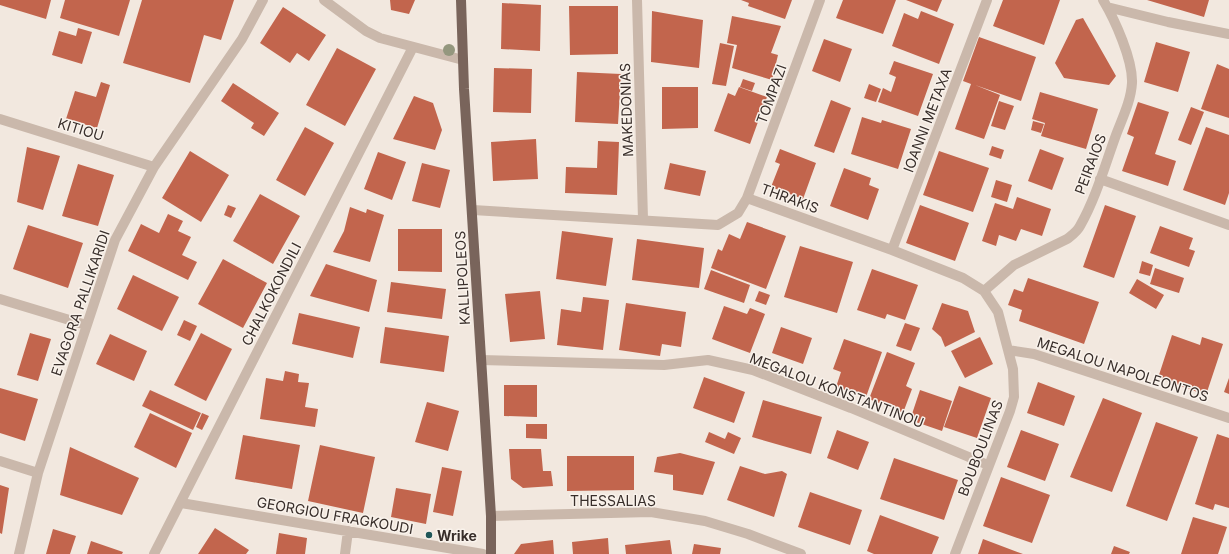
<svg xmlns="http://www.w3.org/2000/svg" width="1229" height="554" font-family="Inter,sans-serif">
<rect width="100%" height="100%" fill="#f2e8df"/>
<path fill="#c2654d" d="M0,0h51l-5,19 -46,-14z
M65,0h65l-11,36 -59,-18z
M142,0h92l-13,40 -17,-5 -14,48 -67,-20z
M390,0h25l-6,14 -18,-4z
M741,0h51l-7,19 -37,-13 1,-3z
M843,0h53l-13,34 -47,-16z
M906,0h36l-5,12z
M1003,0h57l-16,45 -51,-19z
M1147,0h62l-5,17z
M502,3l39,2 -1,46 -39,-2z
M569,6h49v48l-48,1z
M283,7l43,28 -17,26 -12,-8 -7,10 -30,-20z
M652,11l51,9 -4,48 -48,-6z
M921,11l33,13 -15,40 -47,-18 12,-33 14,6z
M732,16l49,10 -10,27 7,2 -6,25 -40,-12 5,-23 -10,-2z
M1083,18l33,58 -7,9 -45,-7 -9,-15 21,-43z
M78,28l14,4 -10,32 -30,-9 7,-24 17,5z
M979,37l57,20 -15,44 -46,-16 25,10 -16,44 -29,-10 16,-45 -8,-3z
M824,39l28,10 -12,33 -28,-11z
M1156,42l34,10 -12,40 -34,-10z
M720,43l14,3 -8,40 -14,-2z
M337,48l39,21 -31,57 -39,-21z
M894,61l39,13 -15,42 -40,-14 5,-14 8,4 5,-15 -7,-3z
M1217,64l12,5v49l-28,-9z
M494,68l38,1 -1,44 -38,-1z
M577,72l44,2 -3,50 -43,-2z
M743,79l12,4 -3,8 -12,-4z
M101,82l9,3 -13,43 -31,-9 9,-28 21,6z
M233,83l46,30 -15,23 -13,-8 3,-5 -33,-22z
M869,84l12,5 -5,13 -12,-4z
M662,87h36v41l-36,1z
M739,87l28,10 -17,47 -36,-13 14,-38 7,3z
M1040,92l58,17 -12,40 -45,-13 4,-13 -13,-4z
M414,96l19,7 9,27 -7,20 -42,-11z
M831,100l20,8 -17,45 -20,-7z
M999,101l15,5 -9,24 -14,-4z
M1138,102l31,10 -14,42 21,7 -8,25 -46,-15 12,-34 -7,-3z
M1191,107l13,5 -13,33 -13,-5z
M862,117l19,6 1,-3 29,9 -13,40 -47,-15z
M1033,121l11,3 -3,9 -10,-3z
M305,127l29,16 -29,53 -29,-16z
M1206,127l23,8v58l-4,12 -42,-15z
M536,139l2,40 -45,2 -2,-39z
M598,141l21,1 -2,53 -52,-2 1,-26 31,1z
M992,146l12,4 -3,9 -12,-4z
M27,147l33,9 -17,54 -26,-8z
M780,149l36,14 -13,36 -32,-12 9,-23 -5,-2z
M1040,149l24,9 -12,32 -24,-9z
M190,151l39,24 -28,47 -39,-24z
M939,151l50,17 -16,44 -50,-17z
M378,152l28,10 -14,38 -28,-11z
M422,163l28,7 -10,38 -28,-7z
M670,163l36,8 -6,25 -36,-7z
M78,164l36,11 -16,51 -36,-10z
M844,168l27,10 -2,7 10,4 -11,31 -38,-14z
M996,180l16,5 -5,17 -16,-5z
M260,194l40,22 -27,48 -40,-23z
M1017,197l34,12 -9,27 -21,-7 -5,12 -17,-6 -3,11 -14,-5 13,-38 18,6z
M228,205l8,3 -5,10 -7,-3z
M920,205l49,18 -14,38 -49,-18z
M1105,205l31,11 -22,62 -31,-11z
M350,207l16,6 1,-4 17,6 -14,47 -37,-10 11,-21z
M168,214l15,7 -5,10 13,6 -9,18 15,7 -9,18 -60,-29 13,-27 18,9z
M747,222l39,14 -20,53 -55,-21 7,-19 4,2 7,-17 11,5z
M28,225l55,18 -15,45 -55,-19z
M1160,226l33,12 -4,11 6,2 -6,16 -39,-14z
M398,229h44v43l-44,-1z
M562,231l51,7 -7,48 -50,-7z
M637,239l67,9 -5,40 -67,-8z
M800,246l53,16 -16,51 -53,-16z
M223,259l44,24 -24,45 -45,-24z
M1142,261l11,4 -3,11 -11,-3z
M326,264l51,16 -8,32 -59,-16z
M1155,268l29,10 -5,15 -29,-9z
M872,269l46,16 -13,35 -18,-6 -2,5 -28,-9z
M711,270l39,15 -6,18 -40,-14z
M133,275l46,22 -17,34 -45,-22z
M1028,278l71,24 -15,42 -65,-23 3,-11 -14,-5 6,-16 9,3z
M1137,279l27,16 -8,14 -27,-16z
M391,282l55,7 -4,30 -55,-7z
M540,291l5,48 -35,3 -5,-48z
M759,291l11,4 -4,10 -11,-4z
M583,297l26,3 -6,50 -46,-5 4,-36 20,3z
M626,303l60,9 -5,35 -19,-3 -2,12 -41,-6z
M942,303l26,8 7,21 -30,15 -4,-10 -9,-8z
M724,306l23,8 3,-6 15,6 -15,39 -38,-14z
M299,313l61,14 -7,31 -61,-14z
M184,320l13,6 -7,15 -13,-6z
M905,323l15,5 -9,23 -15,-5z
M385,327l64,9 -5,36 -64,-9z
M781,327l31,11 -9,26 -31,-11z
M30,333l21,6 -13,42 -21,-6z
M201,333l31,16 -26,52 -32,-16z
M110,334l37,17 -13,30 -38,-17z
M1172,335l28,10 2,-8 21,7 -17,51 -48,-17z
M980,337l13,27 -28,14 -14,-27z
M844,339l38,13 -16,45 -30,-10 5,-15 -8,-3z
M887,352l28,11 -9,23 6,3 -9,24 -34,-14z
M285,371l14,3 -1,8 11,1 -4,24 13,2 -3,18 -55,-8 6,-41 17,3z
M704,377l41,15 -11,31 -41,-15z
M1229,378v16l-5,-2z
M1038,382l37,14 -11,30 -37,-13z
M504,385h33v32l-33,-1z
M959,386l32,12 -14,40 -33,-11z
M0,388l38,11 -13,42 -25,-8z
M150,390l51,23 -8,17 -51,-24z
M920,390l32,11 -10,30 -32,-11z
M1103,398l39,15 -30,79 -42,-15z
M763,400l59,17 -11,37 -59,-17z
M427,402l32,9 -11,40 -33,-9z
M150,413l42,20 -16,35 -42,-21z
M202,413l7,3 -7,14 -6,-3z
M1156,422l42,15 -31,84 -41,-15z
M526,424h21v15l-21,-1z
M837,430l32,12 -11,28 -31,-12z
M1021,430l38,14 -14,37 -38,-14z
M709,432l16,7 3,-7 13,6 -7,16 -29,-12z
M1217,434l12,4v70l-14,-4 -2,6 -18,-6z
M243,435l57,10 -8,44 -57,-10z
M320,445l55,12 -12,56 -55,-12z
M70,447l69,31 -17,37 -62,-20z
M509,449h32l2,22h8l2,15 -30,2 -12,-9z
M680,453l35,9 -12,33 -30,-5v-15l-19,-3 3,-15z
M567,456h67v34l-67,1z
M894,458l64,22 -14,40 -64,-21z
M740,466l25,8 17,-3 5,3 -13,43 -47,-17z
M442,467l20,4 -9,45 -20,-4z
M1001,477l49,18 -18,48 -49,-17z
M0,485l9,3 -7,46 -2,-1z
M396,488l35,6 -5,30 -35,-7z
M810,492l52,18 -12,35 -52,-18z
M880,515l59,22 -7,17h-58l-7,-3z
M1193,517l34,10 -9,27h-37z
M215,528l34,22 -3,4h-48z
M53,529l23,7 -6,18h-24z
M279,533l28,5 -2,16h-29z
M608,538l1,16h-36l-1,-12z
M983,539l40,15h-45z
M553,540l1,14h-40l7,-10z
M670,540l2,14h-46l-1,-9z
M91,541l32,11 -1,2h-35z
M694,544l27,4 -1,6h-28z
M1114,546l16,6 -1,2h-18z"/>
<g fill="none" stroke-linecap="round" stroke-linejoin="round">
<path stroke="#cab8ab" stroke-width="10" d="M324,0l42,31 14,7 83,22
M637,0l6,219
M1107,7l61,15 61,12
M0,119l154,48
M1100,179l129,46
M747,198l145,52 71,28 21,13 14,21 15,57 1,28 -4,14 -55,143
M473,210l245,15 20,-12 9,-15 73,-198
M892,250l95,-250
M984,291l30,-26 53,-26c5,-4 10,-7 13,-13 16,-28 25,-61 36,-91 6,-16 15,-34 16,-52 1,-23 -17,-63 -29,-83
M0,299l86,26
M1008,350l26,4 195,64
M481,360l183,5 44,-5 45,10 98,38 137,57
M0,461l38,12
M181,503l302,51
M491,516l160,-4 54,9 43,13 53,20
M19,554l19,-81 77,-233 39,-73 88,-128 21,-39
M154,554l259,-507
M345,554l3,-23"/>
<path stroke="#79645b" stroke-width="10" d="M461,0l3,89 27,427v38"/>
</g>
<circle fill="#94977e" cx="449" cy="50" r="6"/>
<circle fill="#205658" stroke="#f9f2eb" stroke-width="1.5" cx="429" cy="535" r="4"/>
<g text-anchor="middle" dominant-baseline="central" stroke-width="3" stroke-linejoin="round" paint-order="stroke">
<g font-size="14" fill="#382e2a" stroke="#f9f2eb">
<text transform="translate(771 94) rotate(-70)">TOMPAZI</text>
<text transform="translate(626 110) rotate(-92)">MAKEDONIAS</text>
<text transform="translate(927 120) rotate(-69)">IOANNI METAXA</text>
<text transform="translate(81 129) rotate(17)">KITIOU</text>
<text transform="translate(1090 164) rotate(-69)">PEIRAIOS</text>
<text transform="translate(790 198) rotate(20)">THRAKIS</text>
<text transform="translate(462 278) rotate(-93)">KALLIPOLEOS</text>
<text transform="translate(271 294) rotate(-63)">CHALKOKONDILI</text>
<text transform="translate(80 303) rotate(-71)">EVAGORA PALLIKARIDI</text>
<text transform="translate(1123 369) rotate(18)">MEGALOU NAPOLEONTOS</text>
<text transform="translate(837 390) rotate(21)">MEGALOU KONSTANTINOU</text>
<text transform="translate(980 448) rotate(-69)">BOUBOULINAS</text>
<text x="613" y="500">THESSALIAS</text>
<text transform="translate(335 515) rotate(10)">GEORGIOU FRAGKOUDI</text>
</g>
<g font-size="14" font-weight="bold" fill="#382e2a" stroke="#f9f2eb" text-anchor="start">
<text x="437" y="535">Wrike</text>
</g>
</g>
</svg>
